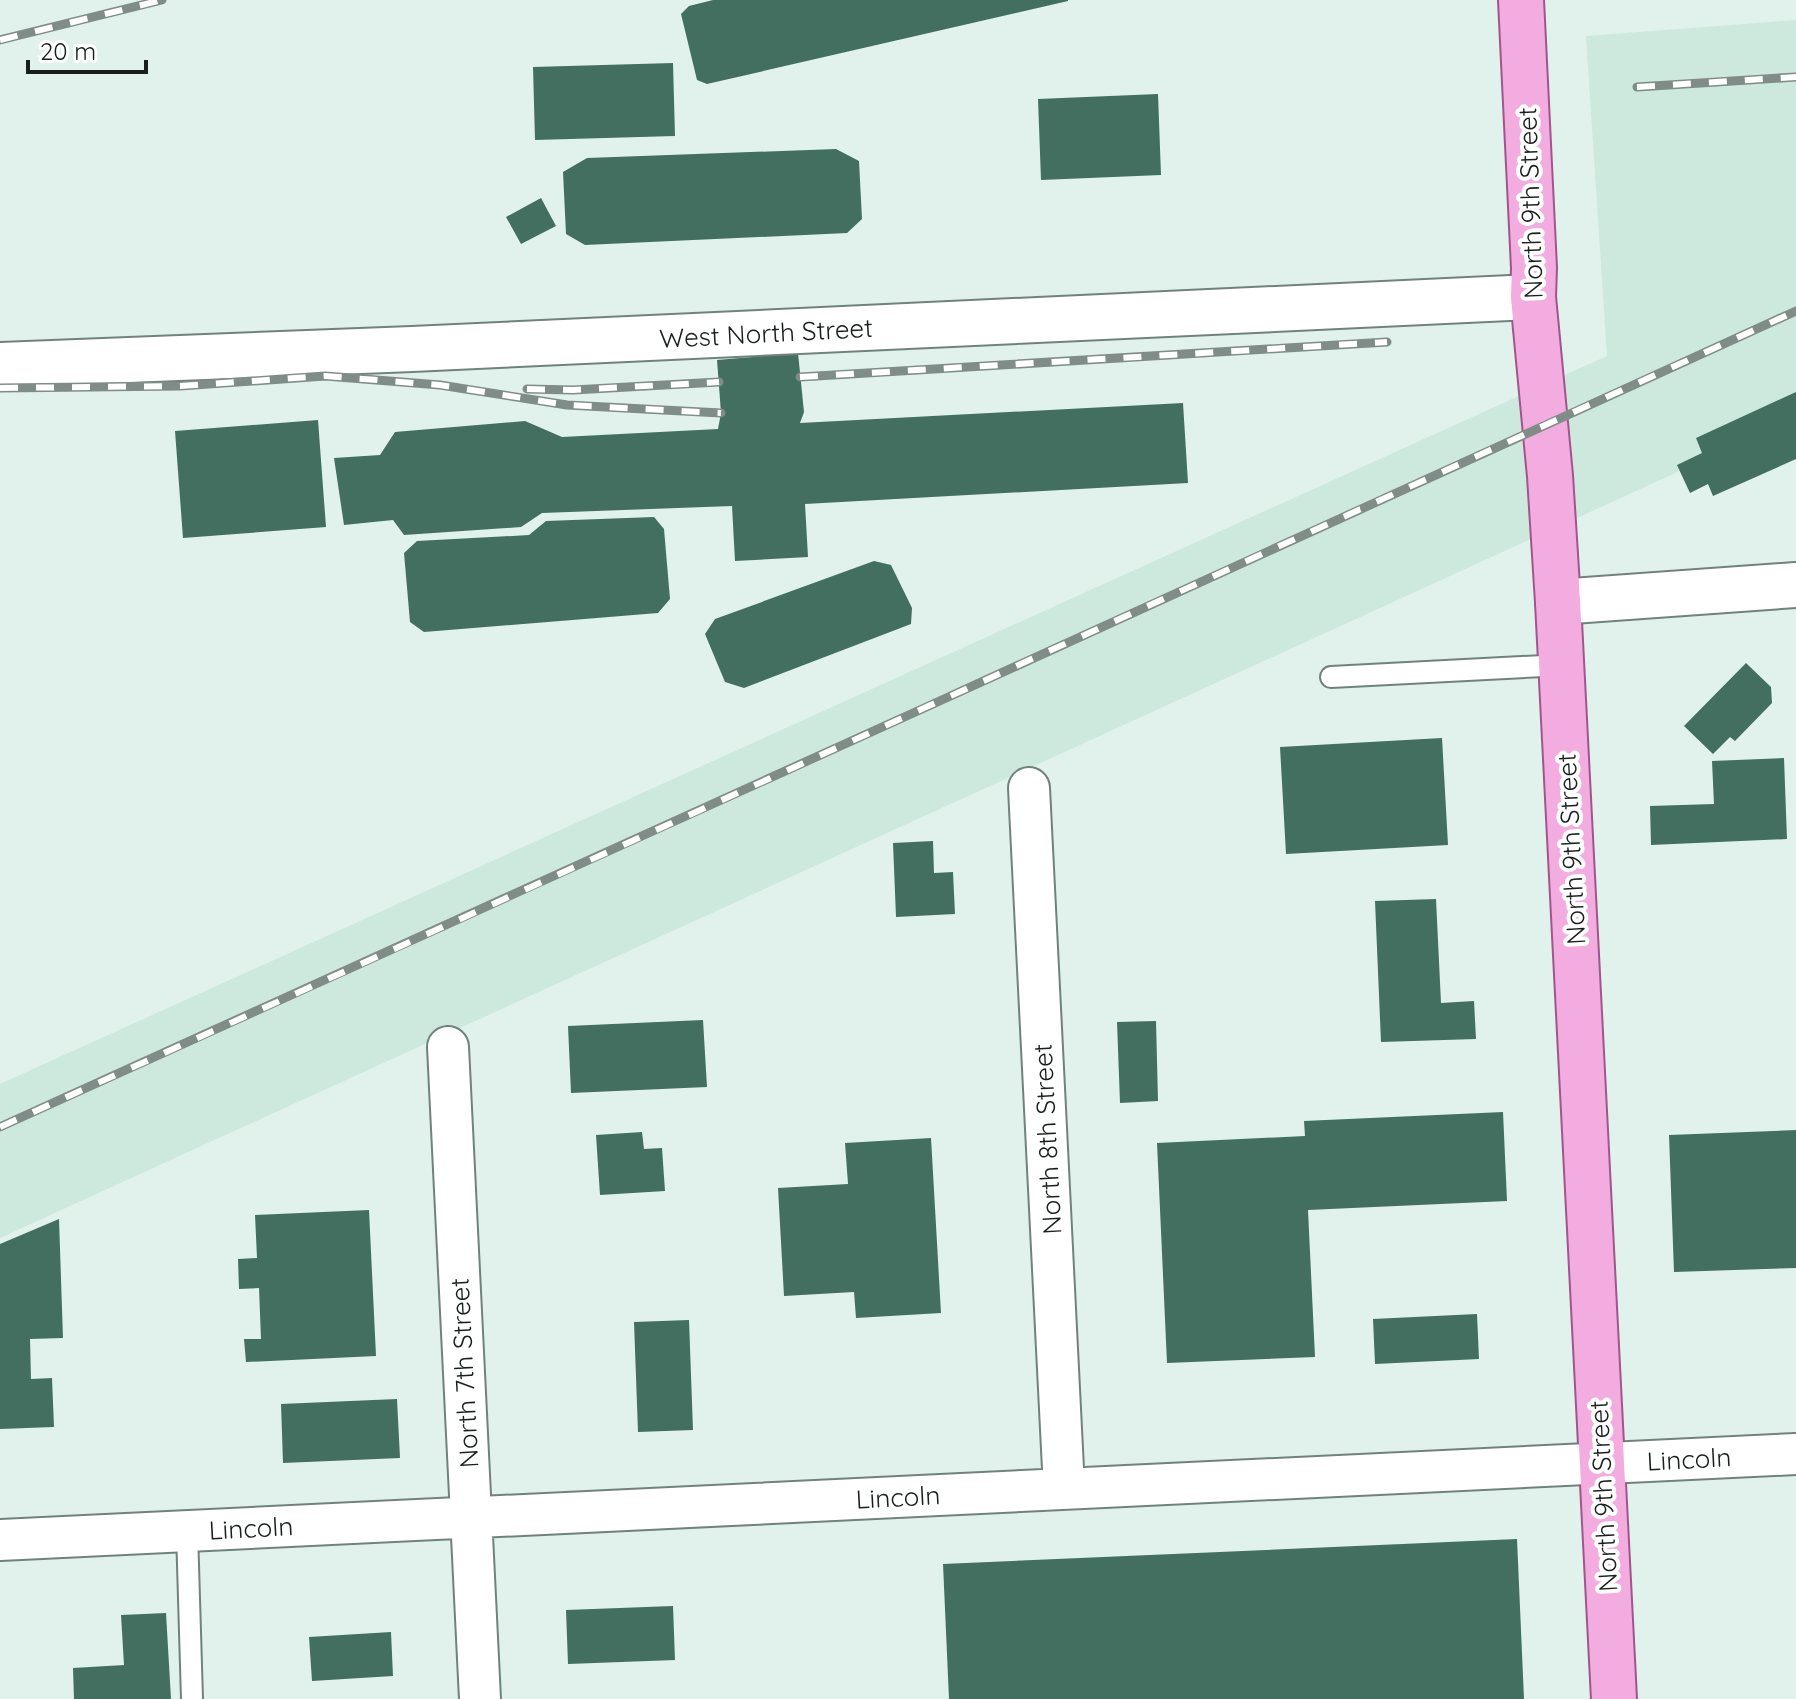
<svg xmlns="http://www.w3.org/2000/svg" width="1796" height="1699" font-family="Quicksand,sans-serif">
<rect width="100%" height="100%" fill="#e0f2eb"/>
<path fill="#cde8dd" d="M1796,20v398l-1796,820v-154l1607,-728 -21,-320z"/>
<path fill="#436f60" d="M713,0h355v1l-361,83 -10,-4 -16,-66 8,-8z
M673,63l2,73 -140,4 -2,-73z
M1158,94l3,81 -120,5 -3,-81z
M836,149l23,12 3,58 -15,14 -262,12 -19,-11 -3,-62 24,-14z
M541,198l15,28 -35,18 -15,-27z
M798,353l6,59 -4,11 383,-20 5,80 -383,21 3,53 -73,4 -3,-55 -190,7 -21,14 -117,8 -11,-15 -49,5 -10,-67 46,-3 15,-23 130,-11 37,16 156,-8 3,-16 -4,-53z
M1796,392v67l-83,37 -5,-12 -18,9 -13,-28 25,-12 -6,-15z
M318,420l8,107 -143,11 -8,-107z
M654,517l10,12 6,70 -12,14 -234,19 -14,-10 -6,-69 13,-12 112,-6 17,-14z
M874,561l17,4 21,43 -1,16 -167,64 -19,-6 -20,-48 10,-15z
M1746,663l25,24 1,16 -37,38 -5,-4 -17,17 -29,-28z
M1442,738l6,107 -162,9 -6,-107z
M1784,758l3,81 -136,6 -1,-39 64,-2 -2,-43z
M933,841l1,32 19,-1 2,42 -59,3 -3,-74z
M1436,899l5,104 33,-2 2,38 -95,3 -6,-141z
M703,1020l4,67 -136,6 -3,-67z
M1156,1021l2,80 -38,2 -3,-81z
M1503,1112l4,89 -199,9 7,147 -148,6 -10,-220 148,-7 -1,-15z
M1796,1130v138l-122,4 -5,-137z
M642,1132l2,17 18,-1 3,43 -65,4 -4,-60z
M931,1138l10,175 -85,5 -2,-26 -70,4 -6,-108 70,-4 -3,-41z
M369,1210l7,146 -130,6 -2,-23h17l-2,-51 -20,1 -1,-30 19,-1 -2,-43z
M59,1219l4,119 -33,1 1,40 21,-1 2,49 -54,2v-185z
M1477,1314l2,45 -104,5 -2,-45z
M689,1320l4,110 -55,2 -4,-110z
M397,1399l3,59 -117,5 -2,-59z
M1517,1539l7,160h-575l-6,-135z
M673,1606l2,54 -107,4 -2,-54z
M166,1613l5,86h-97l-1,-31 51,-3 -3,-50z
M391,1632l2,44 -81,5 -3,-44z"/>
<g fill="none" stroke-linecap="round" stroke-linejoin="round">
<g stroke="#71827c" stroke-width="24">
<path id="lane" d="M1331,677l231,-12
M187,1531l5,168"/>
</g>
<g stroke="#71827c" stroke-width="44">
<path id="street" d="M1029,788l35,701
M448,1047l32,652
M0,1540l1796,-86"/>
</g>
<g stroke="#71827c" stroke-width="48">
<path id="secondary" d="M0,365l412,-16 1121,-52
M1558,602l238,-17"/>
</g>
<g stroke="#a0568c" stroke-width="48">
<path id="primary" d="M1521,0l13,268 -1,29 17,179 8,126 56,1097"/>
</g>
<use href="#lane" stroke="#fff" stroke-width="20"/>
<use href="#street" stroke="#fff" stroke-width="40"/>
<use href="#secondary" stroke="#fff" stroke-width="44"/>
<use href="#primary" stroke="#f2acdf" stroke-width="44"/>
<g stroke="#808c87" stroke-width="9">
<path id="rail" d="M0,40l162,-40
M1637,87l159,-10
M800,377l587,-35
M0,388l180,-2 145,-10 115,9 127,20 154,8
M527,389l46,1 146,-8
M0,1127c600,-270 1197,-544 1796,-816"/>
</g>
<use href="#rail" stroke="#fff" stroke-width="6" stroke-dasharray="18" stroke-linecap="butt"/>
</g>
<g text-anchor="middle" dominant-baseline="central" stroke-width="8" stroke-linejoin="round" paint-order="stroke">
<g font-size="26" fill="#181f1c" stroke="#fff">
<text transform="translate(1530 203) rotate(-92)">North 9th Street</text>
<text transform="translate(766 333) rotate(-3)">West North Street</text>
<text transform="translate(1571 849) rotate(-93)">North 9th Street</text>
<text transform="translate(1047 1139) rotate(-93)">North 8th Street</text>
<text transform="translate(464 1373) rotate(-93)">North 7th Street</text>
<text transform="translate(1689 1459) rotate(-3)">Lincoln</text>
<text transform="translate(1603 1496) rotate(-93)">North 9th Street</text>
<text transform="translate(898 1497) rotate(-3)">Lincoln</text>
<text transform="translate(251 1528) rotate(-3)">Lincoln</text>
</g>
</g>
<path d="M28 60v12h118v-12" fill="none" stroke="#181f1c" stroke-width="4"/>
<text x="40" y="60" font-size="24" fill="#181f1c" stroke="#ffffff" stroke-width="6" paint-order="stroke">20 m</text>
</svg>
